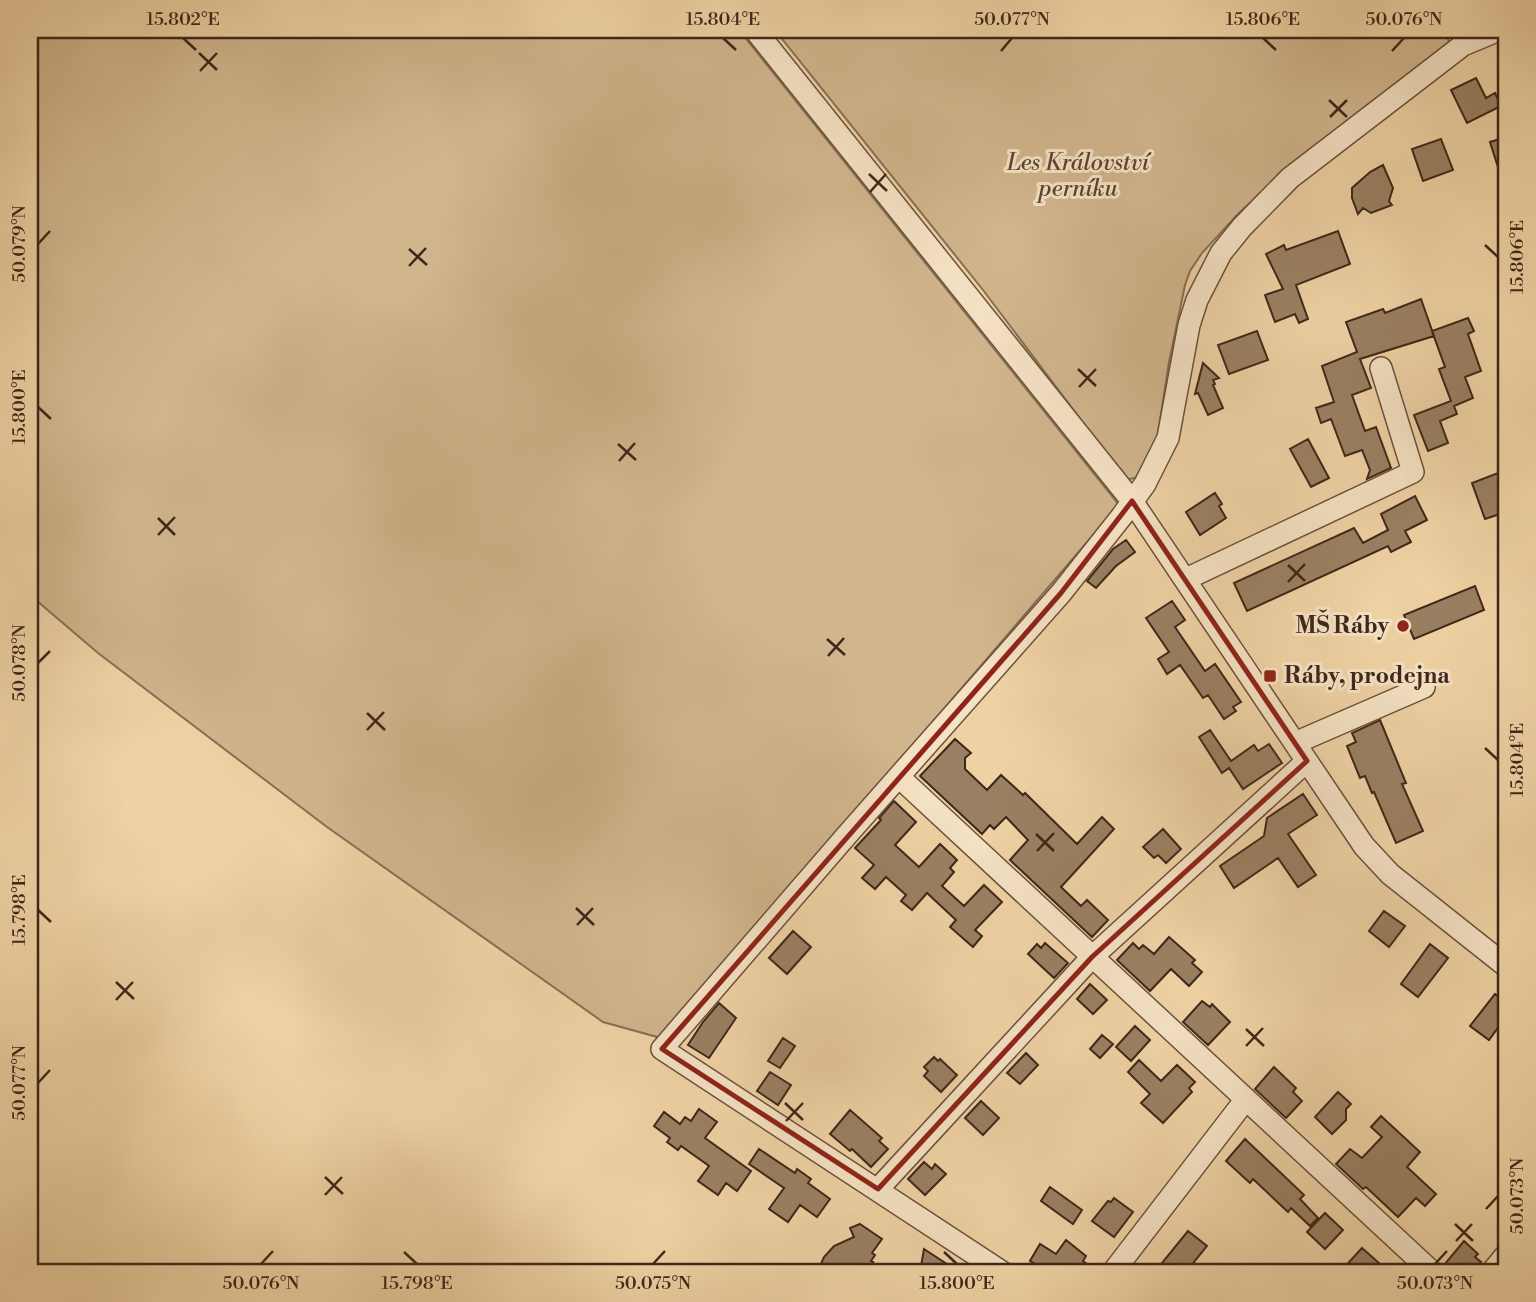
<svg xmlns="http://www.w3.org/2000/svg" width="1536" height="1302" font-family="'Libre Bodoni',serif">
<rect width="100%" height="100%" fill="#efd2a4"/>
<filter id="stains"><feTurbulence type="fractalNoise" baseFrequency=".00286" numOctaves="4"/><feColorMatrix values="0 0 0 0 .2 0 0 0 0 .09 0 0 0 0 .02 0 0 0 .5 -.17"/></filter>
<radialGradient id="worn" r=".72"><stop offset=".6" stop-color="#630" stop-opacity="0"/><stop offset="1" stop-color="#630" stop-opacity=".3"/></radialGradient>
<path fill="#d1b58d" stroke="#886e54" stroke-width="2" d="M30,30h709l380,475 -458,533 -58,-16 -276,-195 -229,-174 -68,-58z
M775,30h670l4,12 -162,126 -50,47 -35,38 -12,18 -5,14 -16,77 -13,84 -14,25 -7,7 -6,1 -5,-2 -141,-187z"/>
<path fill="#9a8062" stroke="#3e271a" stroke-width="2" d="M1476,78l10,20 9,-5 6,13 -34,17 -16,-33z
M1506,137v45l-3,1 -13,-41z
M1441,139l12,31 -30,11 -11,-32z
M1383,165l10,23 -4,13 3,4 -21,8 -8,-5 -5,6 -6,-16v-10l18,-16z
M1338,231l12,33 -54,21 12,34 -9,4 -4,-9 -20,8 -10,-27 18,-6 -17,-35 18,-9 2,5z
M1421,299l13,37 -74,23 11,29 -19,7 13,36 11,-4 15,41 -24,11 3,-9 -8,-20 -17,6 -14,-37 -10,4 -5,-15 18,-6 -12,-36 35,-14 -11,-30 37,-13 2,4z
M1468,318l6,13 -6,3 13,37 -16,6 8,21 -19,8 3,8 -17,7 8,22 -20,8 -14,-36 37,-14 -12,-32 6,-2 -13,-36z
M1257,331l11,29 -39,14 -11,-29z
M1203,363l16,15 -6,2 2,4 -2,1 10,23 -15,7 -10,-22 -3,1z
M1308,439l21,39 -18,9 -21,-38z
M1506,470v42l-21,7 -13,-36z
M1215,493l7,11 -3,2 7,12 -26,17 -14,-23z
M1415,496l12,24 -22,11 6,11 -20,10 -3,-6 -141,65 -13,-28 120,-55 9,15 25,-13 -7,-16z
M1126,540l9,12 -19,14 -20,22 -9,-7 26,-32z
M1475,586l9,24 -70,29 -10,-24z
M1172,601l13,19 -10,7 30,44 10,-7 26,38 -8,5 3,4 -12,8 -16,-24 -5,3 -23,-33 -13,9 -9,-15 11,-7 -23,-34z
M1380,720l26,63 -4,1 21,47 -27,12 -22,-51 -2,1 -7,-17 -5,2 -13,-32 9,-4 -4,-9z
M1210,730l21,31 23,-16 4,6 11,-7 13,19 -39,26 -14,-21 -7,5 -23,-36z
M955,739l16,14 -6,5v11l22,21 14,-15 22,20 2,-2 52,51 25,-27 12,12 -53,58 20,19 6,-6 21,20 -16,17 -82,-77 18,-20 -22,-23 -12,12 -4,-4 -8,9 -62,-58z
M1303,794l14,21 -29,19 28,41 -18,12 -20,-29 -44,30 -14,-22 44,-30 3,-18z
M894,801l22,21 -21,23 24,22 21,-23 17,16 -7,8 4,4 -12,14 22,20 20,-21 18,17 -27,28 7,6 -9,11 -23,-20 6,-7 -29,-27 -15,17 -11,-9 5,-6 -20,-18 -11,12 -13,-11 12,-13 -19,-17 26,-28 -2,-2z
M1163,829l18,20 -15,14 -8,-8 -4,3 -11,-11z
M1384,911l21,15 -16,21 -20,-16z
M793,931l18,16 -24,27 -18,-16z
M1169,937l26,23 -3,3 10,9 -13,14 -18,-17 -21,22 -33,-31 16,-17 6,6 4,-4 11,9z
M1045,943l23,20 -14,15 -26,-24 9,-10 4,4z
M1430,944l18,14 -30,39 -17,-13z
M1090,984l17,16 -14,14 -16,-15z
M1495,994l11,8v28l-6,-5 -11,15 -19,-14z
M1202,1001l8,6 2,-3 18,18 -22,23 -25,-23z
M719,1003l17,15 -27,40 -21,-13 15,-23z
M1135,1026l15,14 -19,21 -15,-14z
M1102,1035l11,9 -13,14 -10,-9z
M783,1038l12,8 -15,22 -12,-7z
M1026,1053l12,12 -18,19 -13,-11z
M934,1057l4,4 2,-2 17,16 -16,17 -17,-16 4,-5 -4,-4z
M1139,1060l22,21 16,-16 18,17 -6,6 3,4 -29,31 -22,-20 9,-9 -22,-22z
M1274,1067l22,21 -3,4 9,9 -16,17 -31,-29z
M770,1072l21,13 -13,20 -21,-14z
M1338,1092l13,12 -5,5v11l-14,14 -17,-17z
M981,1101l18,17 -16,17 -18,-17z
M699,1109l18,13 -12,16 46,33 -14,20 -11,-8 -8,12 -20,-14 11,-15 -28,-20 -3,4 -11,-8 3,-4 -16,-12 10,-14 16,12 5,-7 6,4z
M850,1110l32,28 -3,3 9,8 -17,18 -19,-18 -2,2 -20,-17z
M1381,1116l39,36 -13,15 29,27 -11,12 -9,-8 -18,19 -32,-30 -3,2 -27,-25 14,-15 12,9 20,-21 -11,-10z
M1245,1139l59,56 -4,4 18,19 -8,8 -19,-18 -3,4 -35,-33 -3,4 -24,-22z
M759,1149l36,24 2,-4 14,10 -3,4 22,16 -13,18 -17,-12 -12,17 -19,-13 15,-21 -35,-24z
M924,1162l8,7 3,-5 11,10 -21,21 -17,-16z
M1050,1187l32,23 -9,14 -32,-23z
M1114,1198l19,14 -19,25 -22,-16 16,-20 3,1z
M1325,1213l18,17 -18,19 -18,-17z
M860,1224l22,15 -10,14 3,2 -4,6 2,1 -12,10h-34l-7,-6 4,-9 10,-11 20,-9 -4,-9z
M1188,1231l19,15 -21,26h-10l-14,-9z
M1066,1240l20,16 -3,5 14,11h-67l5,-8 -5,-3 10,-17 16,10z
M1464,1241l14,13 -3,3 6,5 -8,10h-20l-9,-7z
M1362,1248l17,15 -8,9h-31z
M924,1249l35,23h-39z"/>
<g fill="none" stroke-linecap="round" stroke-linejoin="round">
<g stroke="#6a523c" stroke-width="24">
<path id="minor" d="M755,30l377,471 232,345 26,28 116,92
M1186,579l227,-107 -32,-104
M1295,743l129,-56
M899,777l533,495
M878,1189l214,-232 215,-196
M1002,1272l-340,-223 185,-214 214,-242 61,-77 23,-32 23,-46 21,-113 8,-25 24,-47 21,-26 48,-49 125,-96 48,-37 36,-15
M1113,1272l133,-173
M1492,1272l14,-17"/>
</g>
<use href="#minor" stroke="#f5e2c4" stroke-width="21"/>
</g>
<path fill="none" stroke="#8f2418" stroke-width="5" stroke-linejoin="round" d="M1132,501l175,260 -215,196 -214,232 -216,-140 399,-456z"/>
<path fill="none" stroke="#3e271a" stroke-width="2.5" d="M183,38l13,12M723,38l13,12M1263,38l13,12M1001,51l11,-13M1392,51l12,-13M199,53l18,17M200,71l17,-18M1329,100l18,17M1330,117l17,-17M869,174l18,17M870,192l16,-18M38,244l12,-13M1485,245l13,12M409,249l18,16M409,266l17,-18M1078,369l18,17M1079,387l17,-18M38,407l13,12M618,444l18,16M619,461l16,-18M158,518l17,17M158,535l17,-18M1288,565l17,16M1288,582l17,-18M827,639l18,16M828,656l16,-18M38,663l12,-12M367,713l18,17M367,730l17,-18M1485,748l13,12M1036,834l18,17M1037,851l17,-18M576,908l18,17M38,910l13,12M577,925l16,-17M116,982l18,17M116,1000l17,-18M1246,1029l18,17M1246,1046l17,-18M38,1083l12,-13M785,1103l18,17M786,1121l17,-18M325,1177l18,17M325,1195l17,-18M1486,1209l12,-13M1455,1224l18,17M1456,1241l16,-17M404,1252l13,12M944,1252l13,12M261,1264l12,-13M653,1264l12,-13M1435,1264l12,-13"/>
<g fill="#8f2418" stroke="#f5e2c4" stroke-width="2.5">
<circle cx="1403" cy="626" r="7"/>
<rect x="1263" y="669" width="14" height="14" rx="3.5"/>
</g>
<g text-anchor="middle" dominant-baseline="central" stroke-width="6" stroke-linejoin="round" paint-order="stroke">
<g font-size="23" font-style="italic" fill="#5b4331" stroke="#f5e2c4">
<text x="1078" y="163">Les Království<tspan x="1078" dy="26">perníku</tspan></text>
</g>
<g font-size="23" font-weight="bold" fill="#3e271a" stroke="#f5e2c4" text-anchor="end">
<text x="1389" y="626">MŠ Ráby</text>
<text x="1284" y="676" text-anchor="start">Ráby, prodejna</text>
</g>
</g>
<rect width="1536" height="1302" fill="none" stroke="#efd2a4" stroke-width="77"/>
<rect x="38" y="38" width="1460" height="1226" fill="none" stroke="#3e271a" stroke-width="2.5"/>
<g font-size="18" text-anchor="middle" fill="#3e271a">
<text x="183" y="25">15.802°E</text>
<text x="723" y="25">15.804°E</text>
<text x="1012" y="25">50.077°N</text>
<text x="1263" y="25">15.806°E</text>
<text x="1404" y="25">50.076°N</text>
<text transform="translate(19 244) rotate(-90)" y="6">50.079°N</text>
<text transform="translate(1517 257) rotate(-90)" y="6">15.806°E</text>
<text transform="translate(19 407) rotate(-90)" y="6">15.800°E</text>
<text transform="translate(19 663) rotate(-90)" y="6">50.078°N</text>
<text transform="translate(1517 760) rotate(-90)" y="6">15.804°E</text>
<text transform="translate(19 910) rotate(-90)" y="6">15.798°E</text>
<text transform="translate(19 1083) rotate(-90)" y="6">50.077°N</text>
<text transform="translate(1517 1196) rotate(-90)" y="6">50.073°N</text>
<text x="261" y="1289">50.076°N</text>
<text x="417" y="1289">15.798°E</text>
<text x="653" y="1289">50.075°N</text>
<text x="957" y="1289">15.800°E</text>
<text x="1435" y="1289">50.073°N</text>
</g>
<rect width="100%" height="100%" filter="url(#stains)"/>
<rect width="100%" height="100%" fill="url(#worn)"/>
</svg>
